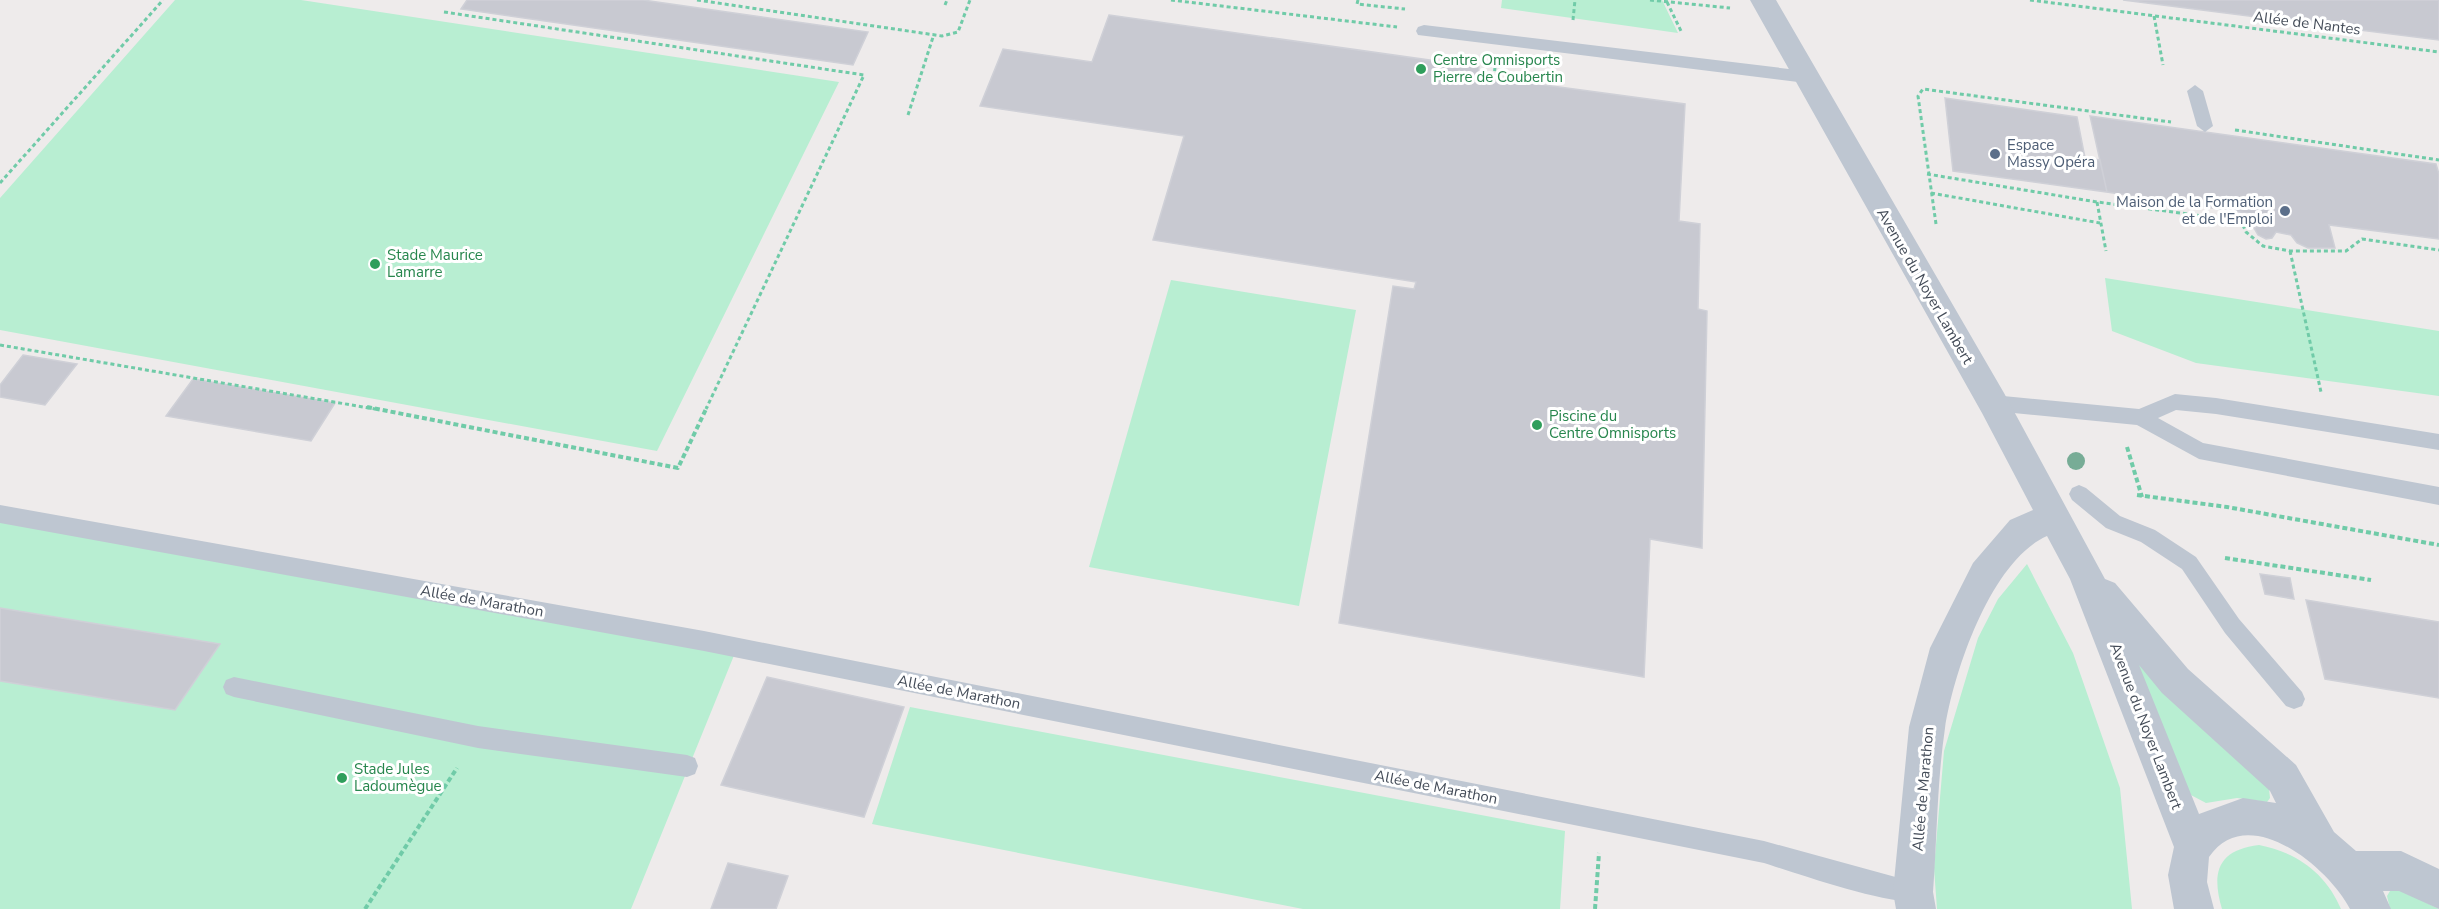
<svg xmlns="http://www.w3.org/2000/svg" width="2439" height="909" font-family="'Nunito Sans',sans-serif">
<rect width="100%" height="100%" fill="#eeebeb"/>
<path fill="#b8eed2" d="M175,0h126l538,82 -182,369 -657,-121v-132z
M1502,0h160l16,33 -177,-25z
M2105,278l334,53v65l-243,-33 -84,-32z
M1171,280l185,30 -57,296 -210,-39z
M0,514l737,134 -106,261h-631z
M2027,564l46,89 47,135 12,121h-195l-3,-41 10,-117 34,-113 20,-39z
M2132,651l137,138 1,9 -3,4 -30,-4 -31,5 -17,-9z
M910,707l655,124 -5,78h-257l-431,-85z
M2259,845c37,7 67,28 82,64h-119c-11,-37 -4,-59 37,-64z
M2393,886l46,23h-49l-3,-13z"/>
<path fill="#c8c9d1" stroke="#cfd0d7" stroke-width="1.5" d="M467,0h176l225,32 -15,33 -392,-56z
M2123,0h316v40z
M1109,15l370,52 -1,9 207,28 -6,117 21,3 -2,85 9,2 -5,237 -52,-9 -6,138 -305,-54 54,-337 21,3 2,-7 -263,-42 31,-104 -204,-30 23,-57 89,13z
M1945,98l132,19 8,41 15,2 7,32 -154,-21z
M2090,116l346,48 3,10v65l-110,-14 6,23h-27l-11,-5 -6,-8 -15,-3 -4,6 -6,1 -8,-4 -4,-7 6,-3 -1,-10 -152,-23z
M23,355l54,9 -32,41 -45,-8v-12z
M193,379l142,24 -24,38 -145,-25z
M2260,574l30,4 4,21 -29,-5z
M2306,600l133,22v76l-114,-19z
M0,608l220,36 -45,66 -175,-29z
M767,677l137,30 -40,110 -143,-32z
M728,863l60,13 -12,33h-65z"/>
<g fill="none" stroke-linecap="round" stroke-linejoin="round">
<path stroke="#70cba8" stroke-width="3" stroke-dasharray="4 3" stroke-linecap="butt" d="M697,0l245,36 16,-4 12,-32
M1171,0l226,27
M1358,0l-1,4 48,5
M1650,0l80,8
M2030,0l409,52
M1667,2l15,31
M945,5l2,-5
M444,12l420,63 -158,334
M2154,16l9,49
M1573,20l2,-20
M1494,78l1,-11
M908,115l26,-81
M2235,130l204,30
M1927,174l170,28 144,19 5,11 17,14 27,5h56l16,-12 77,11
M0,183l163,-183
M1931,193l169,30
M2097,202l9,49
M1936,224l-18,-128 5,-7 248,33
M2290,251l31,141
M0,345l375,64"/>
<path stroke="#70cba8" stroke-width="4" stroke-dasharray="5 3" stroke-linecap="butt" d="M367,407l311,61 29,-61
M2127,447l15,50
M2137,495l90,12 212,38
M2225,558l146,22
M365,909l92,-141
M1595,909l4,-56"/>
<path fill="#bec6d1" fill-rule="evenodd" d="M1424,25l382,46 8,6 -8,6 -388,-48 -2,-4 2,-4z
M2195,85l8,6 10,35 -8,6 -8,-6 -10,-35z
M2175,394l41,4 223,36v16l-223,-36 -40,-4 -18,8 45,25 236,44v18l-240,-46 -62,-34 -144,-14 -7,-2 -3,-6 3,-6 7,-2 146,14z
M2079,485l7,3 34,28 35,14 41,27 43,62 63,73 3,7 -3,7 -8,3 -8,-3 -61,-73 -43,-64 -41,-27 -35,-14 -34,-28 -3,-6 3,-6z
M0,505l704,126 1060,210 157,43 4,8 -4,8c-23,9 -128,-28 -157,-37l-1060,-212 -704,-128z
M234,677l244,49 209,29 8,3 3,8 -3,8 -8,3 -209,-29 -244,-51 -8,-3 -3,-7 3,-7z"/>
<path fill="#bec6d1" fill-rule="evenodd" d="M1750,0h26l228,393 101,186 10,4 73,86 108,96 38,67 22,19h45l38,18v40l-40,-18h-16l8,18h-41c-21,-41 -102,-109 -141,-52l-2,25 7,27h-40l-6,-34 6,-28 -104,-268 -23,-43c-56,25 -93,135 -102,192 -8,54 -8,110 -12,164l3,17h-40l-3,-17 16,-165 21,-79 43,-85 37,-43 23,-10 -51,-97zM2139,665l23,28 108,98 6,12 -33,-5 -44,16z"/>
</g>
<circle fill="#77ac96" cx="2076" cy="461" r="9"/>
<g fill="#2e9e5b" stroke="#fff" stroke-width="2">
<circle cx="1421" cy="69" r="6"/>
<circle cx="375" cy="264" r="6"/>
<circle cx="1537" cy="425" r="6"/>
<circle cx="342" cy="778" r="6"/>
</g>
<g fill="#5c6f8a" stroke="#fff" stroke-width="2">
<circle cx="1995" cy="154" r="6"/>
<circle cx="2285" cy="211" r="6"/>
</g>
<g text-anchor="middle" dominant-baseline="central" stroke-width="6" stroke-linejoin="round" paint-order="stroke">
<g font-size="15" fill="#444c58" stroke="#fff">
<text transform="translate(2307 23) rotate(7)">Allée de Nantes</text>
<text transform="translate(1925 286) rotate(60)">Avenue du Noyer Lambert</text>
<text transform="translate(482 601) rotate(10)">Allée de Marathon</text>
<text transform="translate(959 692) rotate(11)">Allée de Marathon</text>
<text transform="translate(2146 726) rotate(69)">Avenue du Noyer Lambert</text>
<text transform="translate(1436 787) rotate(11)">Allée de Marathon</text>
<text transform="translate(1923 789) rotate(-85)">Allée de Marathon</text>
</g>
<g font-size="15" fill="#27864d" stroke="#fff" text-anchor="start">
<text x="1433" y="60">Centre Omnisports<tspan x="1433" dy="17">Pierre de Coubertin</tspan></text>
<text x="387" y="255">Stade Maurice<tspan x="387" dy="17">Lamarre</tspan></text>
<text x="1549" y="416">Piscine du<tspan x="1549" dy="17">Centre Omnisports</tspan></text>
<text x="354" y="769">Stade Jules<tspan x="354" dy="17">Ladoumègue</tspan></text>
</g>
<g font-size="15" fill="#4e5e75" stroke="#fff" text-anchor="start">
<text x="2007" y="145">Espace<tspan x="2007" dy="17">Massy Opéra</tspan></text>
<text x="2273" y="202" text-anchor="end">Maison de la Formation<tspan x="2273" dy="17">et de l'Emploi</tspan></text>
</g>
</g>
</svg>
